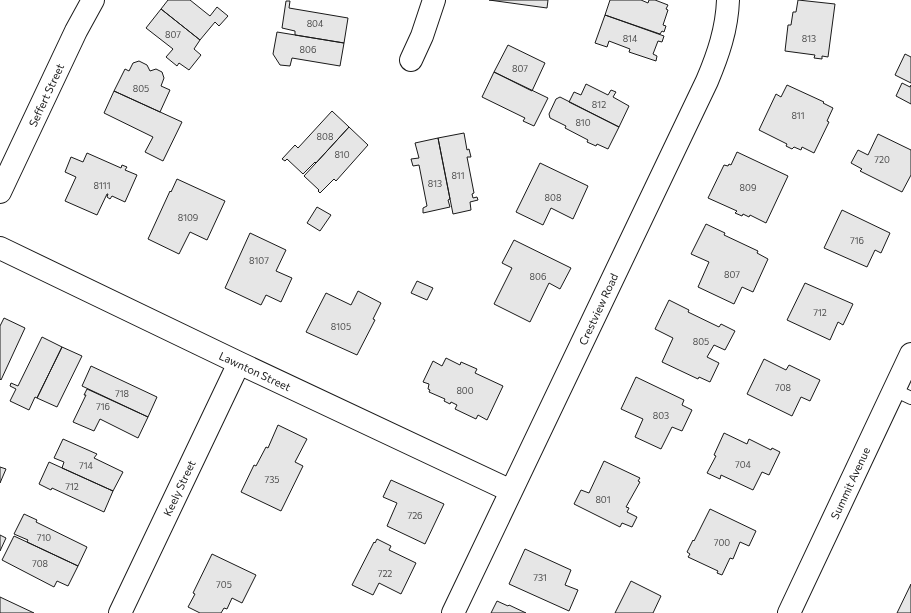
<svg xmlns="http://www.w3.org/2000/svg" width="911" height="613" font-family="Commissioner,sans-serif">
<rect width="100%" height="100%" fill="#fff"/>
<path fill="#e6e6e6" stroke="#1a1a1a" d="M168,0h22l20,16 7,-9 11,9 -9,10 -4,-4 -15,18 -39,-31z
M489,0h59l-1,8z
M610,0h31l7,3 1,-3h6l13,5 -2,4 2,1 -5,15 3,1 -2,6 -2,-1 -2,3 -55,-19z
M798,0l37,4 -7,53 -6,-1v3l-8,-1 1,-3 -30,-4 3,-26h3l2,-13h3z
M286,1h4l-1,7 59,10 -4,25 -49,-8v-4l-13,-3z
M161,9l39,31 -6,9 7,6 -12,15 -10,-7 -2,3 -11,-9 7,-8 -27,-21z
M605,15l59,21 -2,6 -4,-1 -5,13 4,2 -1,5 -27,-9 1,-3 -21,-8 -2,6 -12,-4z
M277,32l67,11 -4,23 -48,-8 -2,8 -10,-1 -7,-11z
M508,45l37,18 -13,28 -38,-19z
M905,54l6,3v26l-16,-8z
M139,61l8,4 3,6 6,-2 6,3 2,6 -3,8 9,4 -10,22 -46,-21 11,-22 4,2 4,-8z
M494,72l54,26 -14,28 -11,-5 2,-3 -43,-21z
M902,83l8,4 1,-2v19l-15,-8z
M586,84l22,11 3,-5 5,2 -3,5 16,9 -10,21 -50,-25 5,-10 7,3z
M787,85l37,17 -1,1 10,5 -6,13 2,1 -15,31 -12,-6 -1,3 -7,-3 -2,2 -6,-3 1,-2 -28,-14 17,-36 5,3z
M114,91l68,31 -19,39 -18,-9 8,-15 -49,-24z
M560,97l59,30 -11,22 -11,-5 -1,2 -9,-4 1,-2 -23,-12 1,-2 -16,-8 -1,-4 7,-15z
M332,111l17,16 -33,36 -1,-1 -12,12 -16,-15 -2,2 -3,-2 13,-14 3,3z
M349,127l19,18 -32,36 -2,-2 -14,14 -2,-2 1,-1 -15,-14z
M464,133l3,17 2,-1 2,8h-4l7,36 -2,1 1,4 4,-1 1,3 -8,2 1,8 -18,4 -15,-76z
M878,134l33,16v25l-9,17 -42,-21 2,-2 -11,-6 7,-13 10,5z
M438,138l12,61 -2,1 2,7 -27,6v-5l4,-2 -8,-41 -6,1 -2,-7 8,-1 -4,-15z
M737,152l51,24 -22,47 -16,-8 -1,2 -6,-3 -1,2 -7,-3 2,-2 -29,-13 16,-33 4,1 1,-2 2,1z
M87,153l34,15 1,-3 5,2 -2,3 12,5 -12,27 -13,-6 -2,3 -3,-2 1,-3h-1l-10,21 -32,-14 11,-24 -11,-5 6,-15 12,5z
M540,163l48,23 -15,33 -22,-11 -8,17 -27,-13z
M177,179l48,22 -18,39 -17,-8 -11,22 -31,-15 22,-48 1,1z
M317,207l14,8 -11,16 -13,-8z
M842,210l48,23 -9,20 -6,-3 -8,17 -43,-19z
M706,224l19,9 -1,2 34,16 -1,2 11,6 -15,33 -11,-5 -8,17 -36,-17 11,-25 -18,-8z
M250,233l36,17 -10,21 16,7 -11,24 -15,-7 -5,10 -36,-17z
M514,240l57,28 -11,21 -11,-6 -19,39 -36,-18 18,-36 -10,-5z
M417,281l16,7 -6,12 -16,-7z
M805,283l48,21 -10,21 -5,-3 -8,18 -43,-20z
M358,291l23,12 -8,16 2,1 -18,35 -51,-23 20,-39 25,12z
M669,300l20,10 -1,2 31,15 2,-3 14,7 -10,19 -11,-5 -7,12 12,6 -9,19 -11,-5 -1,2 -36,-17 11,-24 -18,-9z
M4,318l21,10 -24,52 -1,-1v-53z
M42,337l20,10 -25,51 -2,-1 -6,13 -19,-9 6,-12 -6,-3 1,-3 7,3z
M62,347l20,9 -25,51 -20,-9z
M446,358l14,7 1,-3 16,7 -2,4 28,13 -16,34 -9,-5 -2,4 -21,-10 2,-4 -6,-3 -1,2 -6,-3 1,-2 -16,-7 1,-2 -2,-1 1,-5 -6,-2 10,-21 9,5z
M764,359l22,11 3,-5 31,15 -10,21 -9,-4 -9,19 -45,-22z
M91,366l66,31 -9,20 -66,-31z
M636,377l48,23 -2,5 10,5 -10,21 -10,-4 -11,22 -26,-12 8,-18 -22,-10z
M87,389l61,28 -10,21 -38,-19 -6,12 -21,-9 13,-27h-2z
M278,425l29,14 -12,23 8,4 -22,45 -40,-19 13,-27 2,1 10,-19 2,1z
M724,433l23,11 2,-5 22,11 1,-2 8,4 -11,23 -7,-3 -9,18 -32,-15 -1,4 -13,-6 9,-17 -2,-1z
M63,439l34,15 -3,4 29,14 -10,19 -51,-23 2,-6 -10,-4z
M604,461l36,17 -2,3 2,1 -14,25 3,1 -2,4 10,5 -5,10 -10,-4 -2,4 -46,-23 7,-14 8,3z
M49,462l64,29 -9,21 -52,-24 -1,2 -12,-6z
M0,467l6,2 -6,14z
M391,480l53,24 -19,40 -38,-18 10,-23 -14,-6z
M710,509l46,22 -7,15 -9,-4 -7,17 -3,-1 -8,17 -5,-2 1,-2 -30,-14 2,-3 -3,-2 6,-12 1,1z
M24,514l13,6 -1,2 51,25 -9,19 -51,-24 1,-2 -14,-6z
M0,535l6,3 -6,13z
M14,536l64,30 -10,20 -11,-5 -3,6 -52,-27z
M377,539l14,7 -2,4 27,13 -15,31 -22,-11 -6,12 -21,-10 22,-43 1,1z
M525,549l46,21 -6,15 13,5 -9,21 -60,-27z
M212,554l44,21 -14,28 -10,-5 -5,11 -3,-1 -3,5h-21l-12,-6 7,-13 -2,-1z
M631,581l30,15 -8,17h-38z
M911,584v29h-14z
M0,597l34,16h-34z
M497,601l11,5 1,-1 17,8h-35z"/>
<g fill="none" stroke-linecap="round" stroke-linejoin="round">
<g stroke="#1a1a1a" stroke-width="14">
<path id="service" d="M894,390l17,8"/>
</g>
<g stroke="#1a1a1a" stroke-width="24">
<path id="minor" d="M411,60l11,-24 12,-36
M0,192l76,-161 17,-31
M0,248l239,115 272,128
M120,613l119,-250
M453,613l254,-532c11,-26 20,-52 21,-81
M789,613l122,-259"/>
</g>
<use href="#service" stroke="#fff" stroke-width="12"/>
<use href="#minor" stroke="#fff" stroke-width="22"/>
</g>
<g text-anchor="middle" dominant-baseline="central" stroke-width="3" stroke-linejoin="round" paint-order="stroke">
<g font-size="9" fill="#4d4d4d">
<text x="315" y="23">804</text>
<text x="173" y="34">807</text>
<text x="630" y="38">814</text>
<text x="809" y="38">813</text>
<text x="308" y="49">806</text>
<text x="520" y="68">807</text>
<text x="141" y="88">805</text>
<text x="599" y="104">812</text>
<text x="798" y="115">811</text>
<text x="583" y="122">810</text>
<text x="325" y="136">808</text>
<text x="342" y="154">810</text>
<text x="882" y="159">720</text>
<text x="458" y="175">811</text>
<text x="435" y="183">813</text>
<text x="102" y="185">8111</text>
<text x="748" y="187">809</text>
<text x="553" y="197">808</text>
<text x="188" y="217">8109</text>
<text x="857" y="240">716</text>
<text x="259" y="260">8107</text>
<text x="732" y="274">807</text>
<text x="538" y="276">806</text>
<text x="820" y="312">712</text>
<text x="341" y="326">8105</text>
<text x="701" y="341">805</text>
<text x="783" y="387">708</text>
<text x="465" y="390">800</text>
<text x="122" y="393">718</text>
<text x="103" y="406">716</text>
<text x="661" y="415">803</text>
<text x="743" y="464">704</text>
<text x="86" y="465">714</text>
<text x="272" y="479">735</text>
<text x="72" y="486">712</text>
<text x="603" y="499">801</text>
<text x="415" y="515">726</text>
<text x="44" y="537">710</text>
<text x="722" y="542">700</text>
<text x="40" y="563">708</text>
<text x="385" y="573">722</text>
<text x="540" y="577">731</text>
<text x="224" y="584">705</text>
</g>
<g font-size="11" fill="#1a1a1a" stroke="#fff">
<text transform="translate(46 95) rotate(-65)">Seffert Street</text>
<text transform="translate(598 309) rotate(-65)">Crestview Road</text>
<text transform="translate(255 371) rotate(25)">Lawnton Street</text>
<text transform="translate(850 483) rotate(-65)">Summit Avenue</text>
<text transform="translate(179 488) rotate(-65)">Keely Street</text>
</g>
</g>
</svg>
